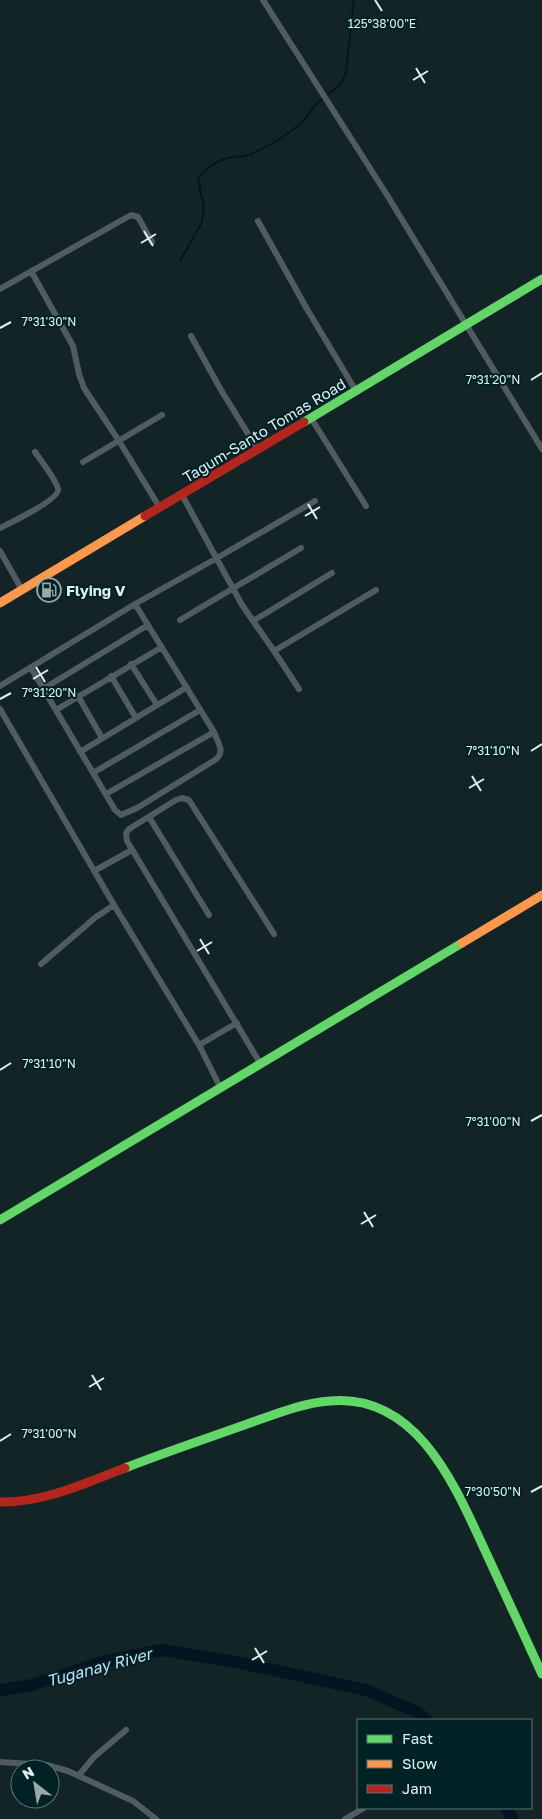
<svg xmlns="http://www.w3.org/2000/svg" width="542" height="1819" font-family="'Golos Text',sans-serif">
<rect width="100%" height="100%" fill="#122426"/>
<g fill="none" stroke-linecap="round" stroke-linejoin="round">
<path stroke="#031521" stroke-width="2" d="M327,95l14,-11 5,-11 8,-73
M180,261l21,-37 3,-16 -6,-29c7,-9 18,-19 31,-21 8,-2 14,-1 22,-4 16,-7 36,-19 49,-30 9,-8 13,-19 23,-26"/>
<path stroke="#031521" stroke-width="12" d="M0,1690l32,-5 71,-23 58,-12 75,12 130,28 51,22 10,8
M507,1808l5,11"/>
<path stroke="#515c60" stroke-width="6" d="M263,0l124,195 155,254
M258,221l49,88 49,82
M31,271l42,75 6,28 5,14 35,53 41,67
M0,289l131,-74 7,2 14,25
M191,336l30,54 37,60
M311,418l55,88
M83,462l79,-47
M182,495l60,110 32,46 25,38
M0,528c10,-5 60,-29 58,-39 -2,-10 -17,-28 -23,-37
M0,551l22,39
M180,620l121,-72
M253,621l79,-48
M274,651l102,-61
M131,664l26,41
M31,668l84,142 6,5 16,-7 78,-48c11,-8 3,-17 -1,-28l-79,-128
M111,676l25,42
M0,686l135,-82 82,-46 98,-57
M43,689l105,-64
M78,696l24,42
M0,709l114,196 85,140 21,42
M56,710l106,-63
M80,752l107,-65
M93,773l107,-63
M106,794l108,-62
M149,817l60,98
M94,871l38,-21
M41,964l55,-47 18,-12
M199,1045l38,-22
M260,1063l-133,-222 -1,-8 3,-4 47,-29 6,-2 7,2 85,134
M0,1762l47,3 21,6 65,30 23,18
M79,1775l15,-18 32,-27
M345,1819l19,-11"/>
<path stroke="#63d668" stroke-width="9" d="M304,422l238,-143
M0,1220l462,-277
M125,1468c41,-16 83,-30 125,-45 26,-9 52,-20 80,-22 90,-8 127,90 158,156 18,39 36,78 54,117"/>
<path stroke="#ff974d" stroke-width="9" d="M0,603l145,-87
M462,943l80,-48"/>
<path stroke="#b3261e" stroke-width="9" d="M145,516l159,-94
M0,1502c44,1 85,-19 125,-34"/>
</g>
<path fill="none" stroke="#def0f2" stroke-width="2" d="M375,0l7,11M416,68l9,15M413,80l15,-9M144,231l9,15M141,243l15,-9M0,328l11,-6M531,380l11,-7M308,504l9,15M305,516l15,-9M36,667l9,15M33,679l15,-9M0,699l11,-6M531,751l11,-7M472,776l9,15M469,788l15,-9M200,939l9,15M197,951l15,-9M0,1070l11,-7M531,1121l11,-6M364,1212l9,15M361,1224l15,-9M92,1375l9,15M89,1387l15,-9M0,1441l11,-7M531,1492l11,-6M255,1648l9,15M252,1660l15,-9"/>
<defs>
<g id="fuel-ring" transform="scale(1.25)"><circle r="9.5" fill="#012225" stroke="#97a9ab" stroke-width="1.5"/><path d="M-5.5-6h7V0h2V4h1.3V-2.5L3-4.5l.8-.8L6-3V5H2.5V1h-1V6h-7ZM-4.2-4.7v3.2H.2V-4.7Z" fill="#97a9ab"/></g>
</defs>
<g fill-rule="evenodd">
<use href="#fuel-ring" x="49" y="590"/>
</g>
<g text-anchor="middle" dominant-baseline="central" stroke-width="4" stroke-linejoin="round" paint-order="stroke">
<g font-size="15" fill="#def0f2" stroke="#012225">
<text transform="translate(264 430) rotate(-31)">Tagum-Santo Tomas Road</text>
</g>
<g font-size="15" font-weight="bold" fill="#def0f2" stroke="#012225" text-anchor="start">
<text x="66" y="590">Flying V</text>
</g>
<g font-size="16" font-style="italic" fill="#c0e0f8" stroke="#012225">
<text transform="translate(99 1667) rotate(-15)">Tuganay River</text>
</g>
</g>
<g font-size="12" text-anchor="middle" fill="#def0f2" stroke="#012225" stroke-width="4" stroke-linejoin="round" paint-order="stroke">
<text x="382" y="28">125°38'00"E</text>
<text x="49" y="326">7°31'30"N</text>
<text x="493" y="384">7°31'20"N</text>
<text x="49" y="697">7°31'20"N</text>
<text x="493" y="755">7°31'10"N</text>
<text x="49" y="1068">7°31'10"N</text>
<text x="493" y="1126">7°31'00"N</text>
<text x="49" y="1438">7°31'00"N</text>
<text x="493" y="1496">7°30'50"N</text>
</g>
<rect x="357" y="1719" width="175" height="90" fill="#012225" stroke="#597477"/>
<rect x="367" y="1735" width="25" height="8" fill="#63d668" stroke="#597477"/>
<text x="402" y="1744" font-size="15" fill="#def0f2">Fast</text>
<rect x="367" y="1760" width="25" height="8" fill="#ff974d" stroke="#597477"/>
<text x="402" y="1769" font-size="15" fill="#def0f2">Slow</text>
<rect x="367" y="1785" width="25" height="8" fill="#b3261e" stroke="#597477"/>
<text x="402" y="1794" font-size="15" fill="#def0f2">Jam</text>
<g transform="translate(35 1784) rotate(329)"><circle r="24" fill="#012225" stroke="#597477"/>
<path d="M0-4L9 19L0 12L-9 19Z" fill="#97a9ab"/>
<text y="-8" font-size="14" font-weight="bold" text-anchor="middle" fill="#def0f2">N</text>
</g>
</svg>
